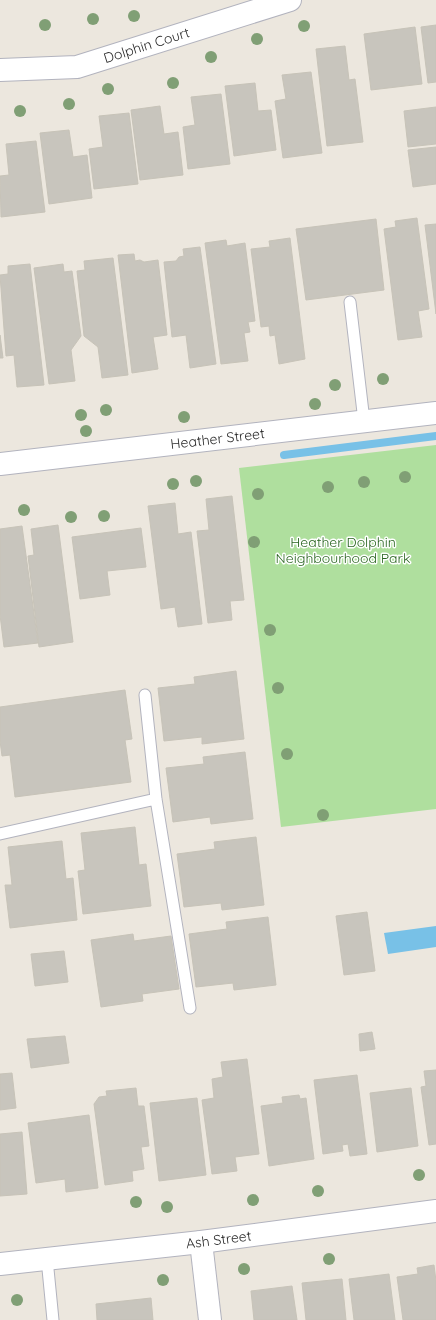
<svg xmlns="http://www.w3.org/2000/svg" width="436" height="1320" font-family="Quicksand,sans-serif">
<rect width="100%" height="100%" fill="#ece7de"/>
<path fill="#afdf9e" d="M436,445v364l-155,18 -42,-359z"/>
<path fill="#78c1e7" d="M436,926v21l-48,7 -4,-21z"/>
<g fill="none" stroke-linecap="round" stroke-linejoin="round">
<path stroke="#78c1e7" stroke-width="8" d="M284,455l152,-19"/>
</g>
<path fill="#c8c5bd" stroke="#c7c3b8" d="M436,25v57l-8,1 -7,-56z
M415,27l7,57 -51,6 -7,-56z
M345,46l4,34 6,-1 8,63 -36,4 -11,-97z
M311,72l11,81 -39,5 -8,-57 11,-2 -4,-24z
M255,83l3,28 13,-1 5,40 -42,6 -9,-70z
M221,94l9,70 -42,5 -5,-42 12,-2 -4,-28z
M160,106l4,28 14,-2 5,43 -43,5 -9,-70z
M436,107v37l-28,3 -4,-36z
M129,113l9,71 -44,5 -5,-40 14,-2 -4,-31z
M69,130l4,27 14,-2 5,43 -43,6 -9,-71z
M36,141l9,71 -44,5 -1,-41 9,-1 -3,-31z
M436,147v37l-23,3 -5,-37z
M417,218l12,91 -11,2 4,26 -24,3 -14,-111 12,-2 -1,-6z
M376,219l8,71 -78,10 -10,-71z
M436,224v90l-11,-89z
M290,238l15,121 -26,5 -4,-29 -5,1 -1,-10 -8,1 -10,-78 19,-2 -1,-6z
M226,240l1,6 18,-3 10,78 -7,1 2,10 -6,1 4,28 -27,3 -16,-121z
M200,247l16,117 -26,4 -4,-33 -14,2 -8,-75 12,-1 3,-4 5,-1 -1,-7z
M134,254l1,7 5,-1 4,2 14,-2 9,75 -14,2 5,32 -26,4 -14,-118z
M113,258l15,117 -26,3 -4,-31 -14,-11 -7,-65 8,-1 -1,-9z
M30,264l14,121 -27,2 -3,-32 -8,1 -6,-81 8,-1v-8z
M63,264l1,8 8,-1 9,65 -10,14 4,31 -26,3 -15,-116z
M0,335l3,23h-3z
M232,496l12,104 -14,1 2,19 -24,3 -11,-92 12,-1 -3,-31z
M175,503l3,31 13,-2 11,92 -24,3 -3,-20 -14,2 -13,-103z
M58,525l15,117 -34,5 -11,-91 6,-1 -3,-26z
M22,526l16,117 -34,4 -4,-32v-86z
M141,528l5,39 -39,4 3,24 -30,4 -8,-62z
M236,671l8,68 -42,5v-7l-38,4 -6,-53 37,-4 -1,-7z
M125,690l7,49 -7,1 6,42 -116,15 -5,-42 -8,1 -2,-15v-34z
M245,752l8,67 -42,5 -1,-7 -37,5 -7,-54 38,-4 -1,-7z
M135,827l4,38 7,-1 5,42 -68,8 -5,-43 7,-1 -4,-37z
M256,837l8,68 -42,5 -1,-7 -37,4 -7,-53 38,-5 -1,-7z
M62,841l4,38 7,-1 4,42 -67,8 -5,-43h7l-4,-38z
M367,912l8,59 -31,4 -8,-59z
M268,917l8,68 -42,5 -1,-7 -37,4 -7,-53 38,-5 -1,-7z
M133,934l1,7 37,-5 8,53 -37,5 1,7 -42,6 -10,-67z
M64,951l4,31 -33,4 -4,-32z
M372,1032l3,17 -15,2 -1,-17z
M65,1036l4,27 -38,5 -4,-29z
M247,1059l12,95 -24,3 2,14 -25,3 -10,-74 12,-2 -2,-19 11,-2 -2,-15z
M436,1070v74l-7,1 -8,-58 5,-1 -2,-15z
M12,1073l4,35 -16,2v-36z
M357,1075l10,79 -17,2 -2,-12 -6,1 1,6 -20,3 -9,-74z
M136,1088l2,18h6l5,40 -8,1 3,22 -12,2 1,10 -28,4 -11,-81 5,-7 8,-1 -1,-5z
M411,1088l7,58 -41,6 -7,-59z
M299,1095l1,4 6,-1 8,61 -45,7 -8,-60 22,-3 -1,-6z
M197,1098l9,77 -47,6 -9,-78z
M89,1115l9,73 -32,4 -1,-13 -29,4 -8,-60z
M22,1132l5,62 -27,2v-62z
M434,1265l2,16v39h-33l-6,-43 21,-3 -1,-6z
M389,1274l6,46h-41l-5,-41z
M342,1279l4,41h-40l-4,-37z
M292,1286l5,34h-43l-3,-29z
M151,1298l2,22h-56l-1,-16z"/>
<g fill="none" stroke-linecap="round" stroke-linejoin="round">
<g stroke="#b2b3be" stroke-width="13">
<path id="service" d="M350,302l14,119
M145,695l11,104 34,209
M0,834l156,-35
M47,1259l6,61"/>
</g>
<g stroke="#b2b3be" stroke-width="24">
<g id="minor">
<path id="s1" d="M0,70l77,-3 213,-67"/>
<path id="s2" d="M0,464l436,-51"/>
<path d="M201,1242l9,78"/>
<path id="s3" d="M0,1264l201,-22 235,-31"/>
</g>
</g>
<use href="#service" stroke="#fff" stroke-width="11"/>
<use href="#minor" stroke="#fff" stroke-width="22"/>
</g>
<g fill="#809f75">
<circle cx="134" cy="16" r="6"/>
<circle cx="93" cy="19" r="6"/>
<circle cx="45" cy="25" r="6"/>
<circle cx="304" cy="26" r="6"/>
<circle cx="257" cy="39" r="6"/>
<circle cx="211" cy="57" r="6"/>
<circle cx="173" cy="83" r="6"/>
<circle cx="108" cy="89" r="6"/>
<circle cx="69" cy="104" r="6"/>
<circle cx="20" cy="111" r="6"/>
<circle cx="383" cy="379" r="6"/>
<circle cx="335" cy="385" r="6"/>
<circle cx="315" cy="404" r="6"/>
<circle cx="106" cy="410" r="6"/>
<circle cx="81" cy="415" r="6"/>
<circle cx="184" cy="417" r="6"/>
<circle cx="86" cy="431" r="6"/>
<circle cx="405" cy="477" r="6"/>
<circle cx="196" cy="481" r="6"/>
<circle cx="364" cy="482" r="6"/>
<circle cx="173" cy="484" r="6"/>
<circle cx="328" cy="487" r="6"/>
<circle cx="258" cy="494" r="6"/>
<circle cx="24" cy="510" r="6"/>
<circle cx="104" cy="516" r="6"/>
<circle cx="71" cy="517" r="6"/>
<circle cx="254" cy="542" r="6"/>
<circle cx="270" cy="630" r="6"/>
<circle cx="278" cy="688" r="6"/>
<circle cx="287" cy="754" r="6"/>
<circle cx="323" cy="815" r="6"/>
<circle cx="419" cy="1175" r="6"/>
<circle cx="318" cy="1191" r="6"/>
<circle cx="253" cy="1200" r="6"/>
<circle cx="136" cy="1202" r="6"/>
<circle cx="167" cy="1207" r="6"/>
<circle cx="329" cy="1259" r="6"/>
<circle cx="244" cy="1269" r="6"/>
<circle cx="163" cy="1280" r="6"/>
<circle cx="17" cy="1300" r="6"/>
</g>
<g text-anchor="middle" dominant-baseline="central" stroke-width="3" stroke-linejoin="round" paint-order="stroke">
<g font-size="14" fill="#2b2b2b" stroke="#fff">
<text stroke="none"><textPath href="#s1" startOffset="150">Dolphin Court</textPath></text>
<text stroke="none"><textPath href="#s2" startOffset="219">Heather Street</textPath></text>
<text stroke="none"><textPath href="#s3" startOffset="220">Ash Street</textPath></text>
</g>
<g font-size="14" fill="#28641f" stroke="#fff">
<text x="343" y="542">Heather Dolphin<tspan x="343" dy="16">Neighbourhood Park</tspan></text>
</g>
</g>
</svg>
